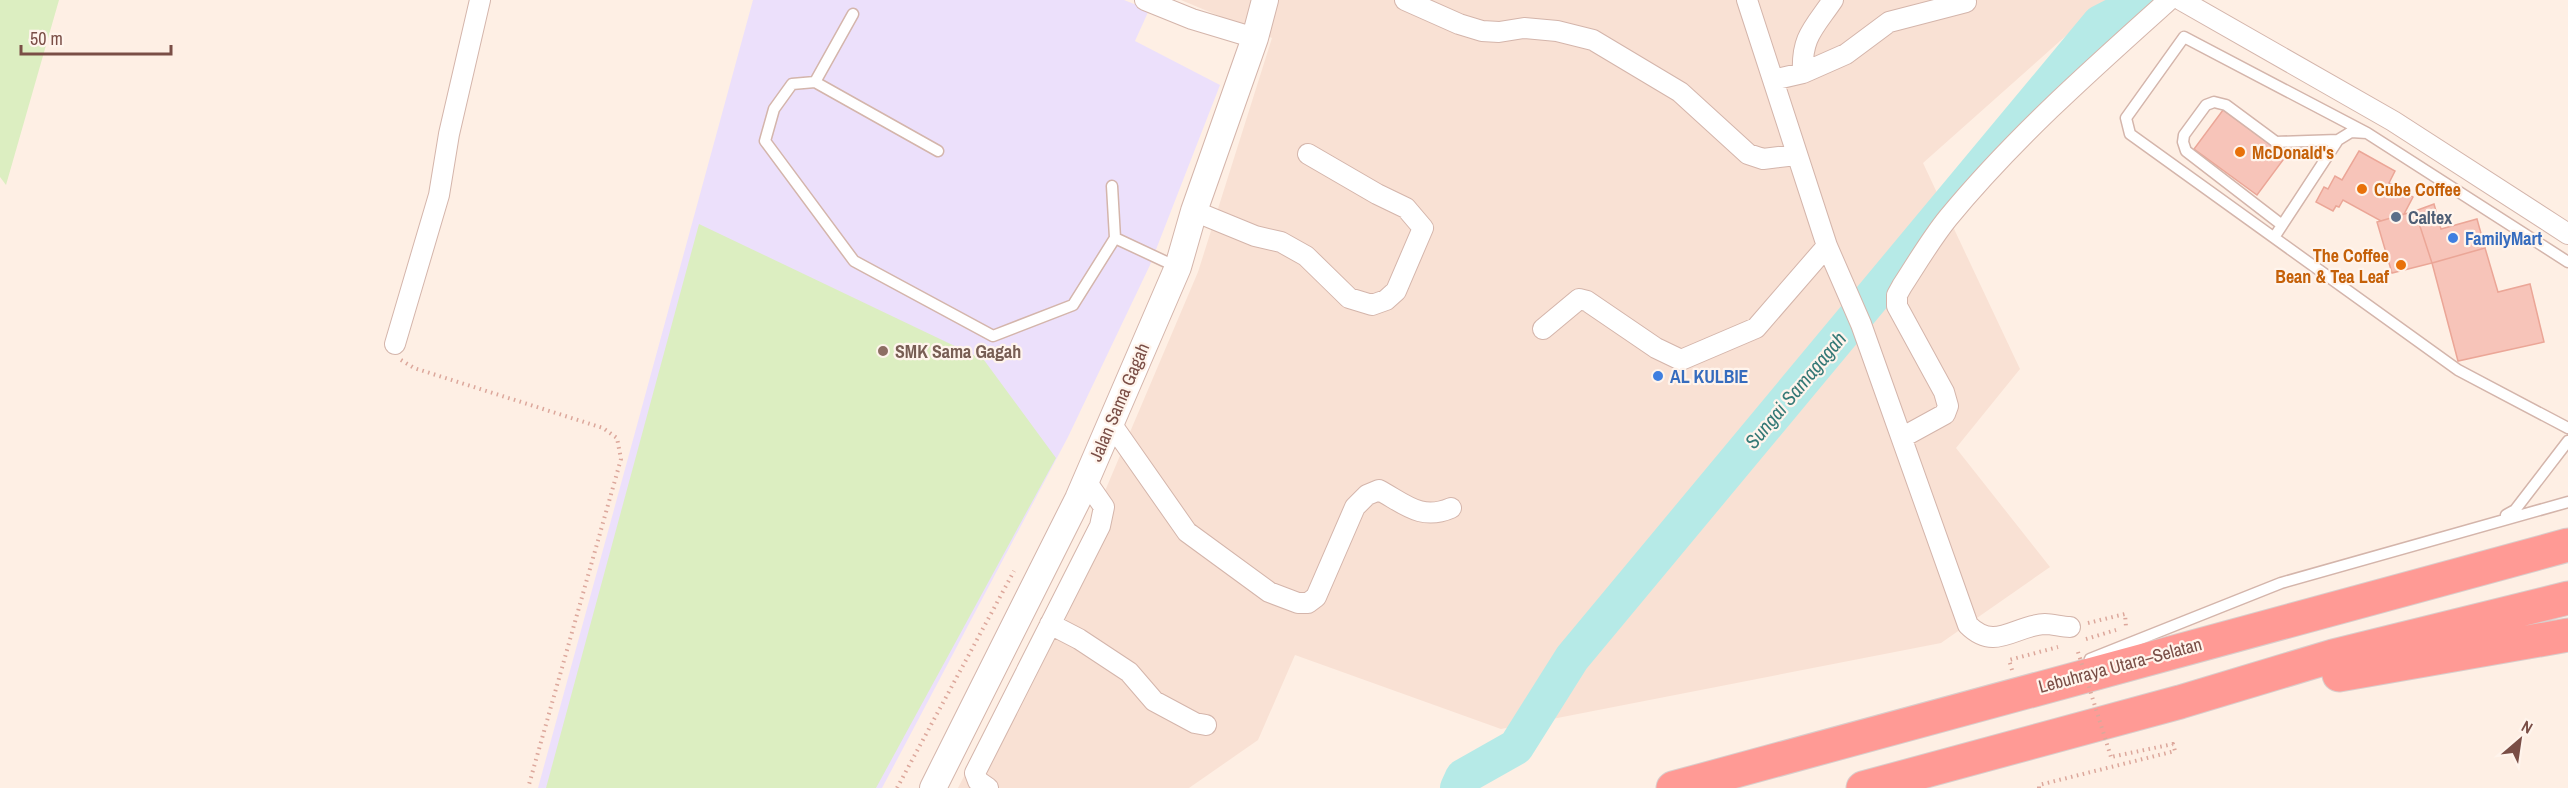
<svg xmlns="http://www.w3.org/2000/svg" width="2568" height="788" font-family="'Archivo Narrow',sans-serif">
<rect width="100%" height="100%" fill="#feefe4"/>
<path fill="#f9e1d4" d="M1181,0h925l-183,163 97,206 -64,79 94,119 -109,76 -440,86 -206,-74 -37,85 -69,48h-231l130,-257 110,-259 74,-234z"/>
<path fill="#ece0fb" d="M753,0h371l25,10 -14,31 85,44 -70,180 -82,172 -186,351h-344z"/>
<path fill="#dceec1" d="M0,0h59l-53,185 -6,-8z
M699,224l285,136 72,98 -180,330h-330z"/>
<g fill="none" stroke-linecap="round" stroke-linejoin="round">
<path stroke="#b6eae7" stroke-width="36" d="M1458,788l5,-11 53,-30 56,-89 528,-635 45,-23"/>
</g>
<path fill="#f7c4b9" stroke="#eba697" stroke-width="1.5" d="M2223,110l63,46 -29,39 -63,-46z
M2359,151l36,20 -6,12 24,14 -9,17 -23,7 -38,-21 -4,7 -3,-1 -3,5 -17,-9 8,-15 4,2 7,-13 7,4z
M2434,204l7,25 36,-10 8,29 -53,15 -17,-52z
M2415,211l17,52 -40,10 -15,-51z
M2485,248l13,44 32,-8 14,58 -86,19 -26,-98z"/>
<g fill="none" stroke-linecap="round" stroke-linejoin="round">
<g stroke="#d4b5ab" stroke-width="13">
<path id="service" d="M853,14l-38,68 -23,2 -18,25 -9,32 89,120 139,75 80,-31 42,-67 62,29
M815,82l123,69
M2367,133l-183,-96 -58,81 4,16 328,236 110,58
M1112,186l3,52
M2282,225l-96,-74 -3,-9 1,-7 22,-30 8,-3 12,3 50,37 62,-2
M2275,236l63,-96 13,-8 16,1 201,129
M2506,515l9,-5 53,-69
M2090,659l191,-76 287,-81"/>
</g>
<g stroke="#d4b5ab" stroke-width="22">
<path id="minor" d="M1145,0l47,19 63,19
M1405,0l54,24 23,7 17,1 25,-4 33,3 36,9 87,52 68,62 15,5 33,-4
M1747,0l80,246 34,78 107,301c27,27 47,0 77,-1 8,0 17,3 25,3
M2181,0l212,121 175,113
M1803,73c-2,-36 11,-45 30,-73
M1773,80l30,-7 43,-19 43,-32 77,-20
M1194,211l61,25 26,6 25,14 43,42 23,7 14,-5 10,-9 27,-63 -17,-20 -29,-14 -69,-40
M1543,329l36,-30 8,2 69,47 25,12 75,-32 71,-82
M395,344l44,-149 10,-61 31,-134
M1110,422l77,110 82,60 29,11h10l8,-6 39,-90 12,-12 12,-5c26,14 42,31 72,18
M1903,437l42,-23 3,-8 -4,-14 -47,-86v-11l5,-9c15,-23 29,-47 46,-68 66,-80 144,-149 221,-218
M1050,624l29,15 50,33 25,29 41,22 11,2
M988,788l-10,-7 -3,-8 125,-247 4,-19 -18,-26"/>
</g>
<g stroke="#d4b5ab" stroke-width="28">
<path id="tertiary" d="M933,788l145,-289 100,-232 16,-56 61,-173 10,-38"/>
</g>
<g stroke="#dacdcb" stroke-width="35">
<path id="motorway" d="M2339,675l229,-40
M1673,788l895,-243
M1863,788l317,-86 153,-46 235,-58"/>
</g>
<path stroke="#dca79b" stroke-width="4" stroke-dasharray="1.5 4.5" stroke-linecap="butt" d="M401,360l13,8 189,60 14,10 4,21 -93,329
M2088,623l37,-9 1,13
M2086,639l30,-9
M2012,670l-3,-10 49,-13
M897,788l117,-217
M2039,788v-3l136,-34 -2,-7 -62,13"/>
<use href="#service" stroke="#fff" stroke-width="10"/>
<use href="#minor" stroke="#fff" stroke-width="20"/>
<use href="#tertiary" stroke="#fff" stroke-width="26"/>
<use href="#motorway" stroke="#ff9a95" stroke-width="33"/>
<path stroke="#dca79b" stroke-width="4" stroke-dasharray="1.5 4.5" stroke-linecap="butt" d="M2078,652l33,105"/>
</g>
<g fill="#e8710a" stroke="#fff4ec" stroke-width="2">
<circle cx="2240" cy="152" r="6"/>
<circle cx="2362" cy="189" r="6"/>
<circle cx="2401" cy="265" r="6"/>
</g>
<circle fill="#5c6f8a" stroke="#fff4ec" stroke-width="2" cx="2396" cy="217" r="6"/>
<g fill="#3f7fe0" stroke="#fff4ec" stroke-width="2">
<circle cx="2453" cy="238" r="6"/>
<circle cx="1658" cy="376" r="6"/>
</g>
<circle fill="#8d6e63" stroke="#fff4ec" stroke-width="2" cx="883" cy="351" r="6"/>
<g text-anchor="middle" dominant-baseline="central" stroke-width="4.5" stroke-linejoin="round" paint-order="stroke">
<g font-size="18" font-weight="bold" fill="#c56008" stroke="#fff4ec" text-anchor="start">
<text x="2252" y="152">McDonald's</text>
<text x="2374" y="189">Cube Coffee</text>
<text x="2389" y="255" text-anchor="end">The Coffee<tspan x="2389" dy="21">Bean &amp; Tea Leaf</tspan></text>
</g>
<g font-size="18" font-weight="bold" fill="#4e5e75" stroke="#fff4ec" text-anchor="start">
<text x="2408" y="217">Caltex</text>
</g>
<g font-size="18" font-weight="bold" fill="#366cbe" stroke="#fff4ec" text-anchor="start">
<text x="2465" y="238">FamilyMart</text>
<text x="1670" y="376">AL KULBIE</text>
</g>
<g font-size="18" font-weight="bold" fill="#785e54" stroke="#fff4ec" text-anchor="start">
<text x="895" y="351">SMK Sama Gagah</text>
</g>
<g font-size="18" fill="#7a4e46" stroke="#fff4ec">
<text transform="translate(1119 402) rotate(-67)">Jalan Sama Gagah</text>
<text transform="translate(2120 665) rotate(-15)">Lebuhraya Utara–Selatan</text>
</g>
<g font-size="20" font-style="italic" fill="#357976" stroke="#fff4ec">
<text transform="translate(1795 390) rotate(-50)">Sungai Samagagah</text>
</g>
</g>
<g transform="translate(2520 740) rotate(29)" stroke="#fff4ec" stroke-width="4.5" paint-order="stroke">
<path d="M0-4.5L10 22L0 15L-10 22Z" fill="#7a4e46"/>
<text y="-9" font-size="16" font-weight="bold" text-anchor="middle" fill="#7a4e46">N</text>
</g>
<path d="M21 45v9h150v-9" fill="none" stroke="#7a4e46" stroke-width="3"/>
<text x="30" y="45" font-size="18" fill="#7a4e46" stroke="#fff4ec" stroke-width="4.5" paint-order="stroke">50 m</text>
</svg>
